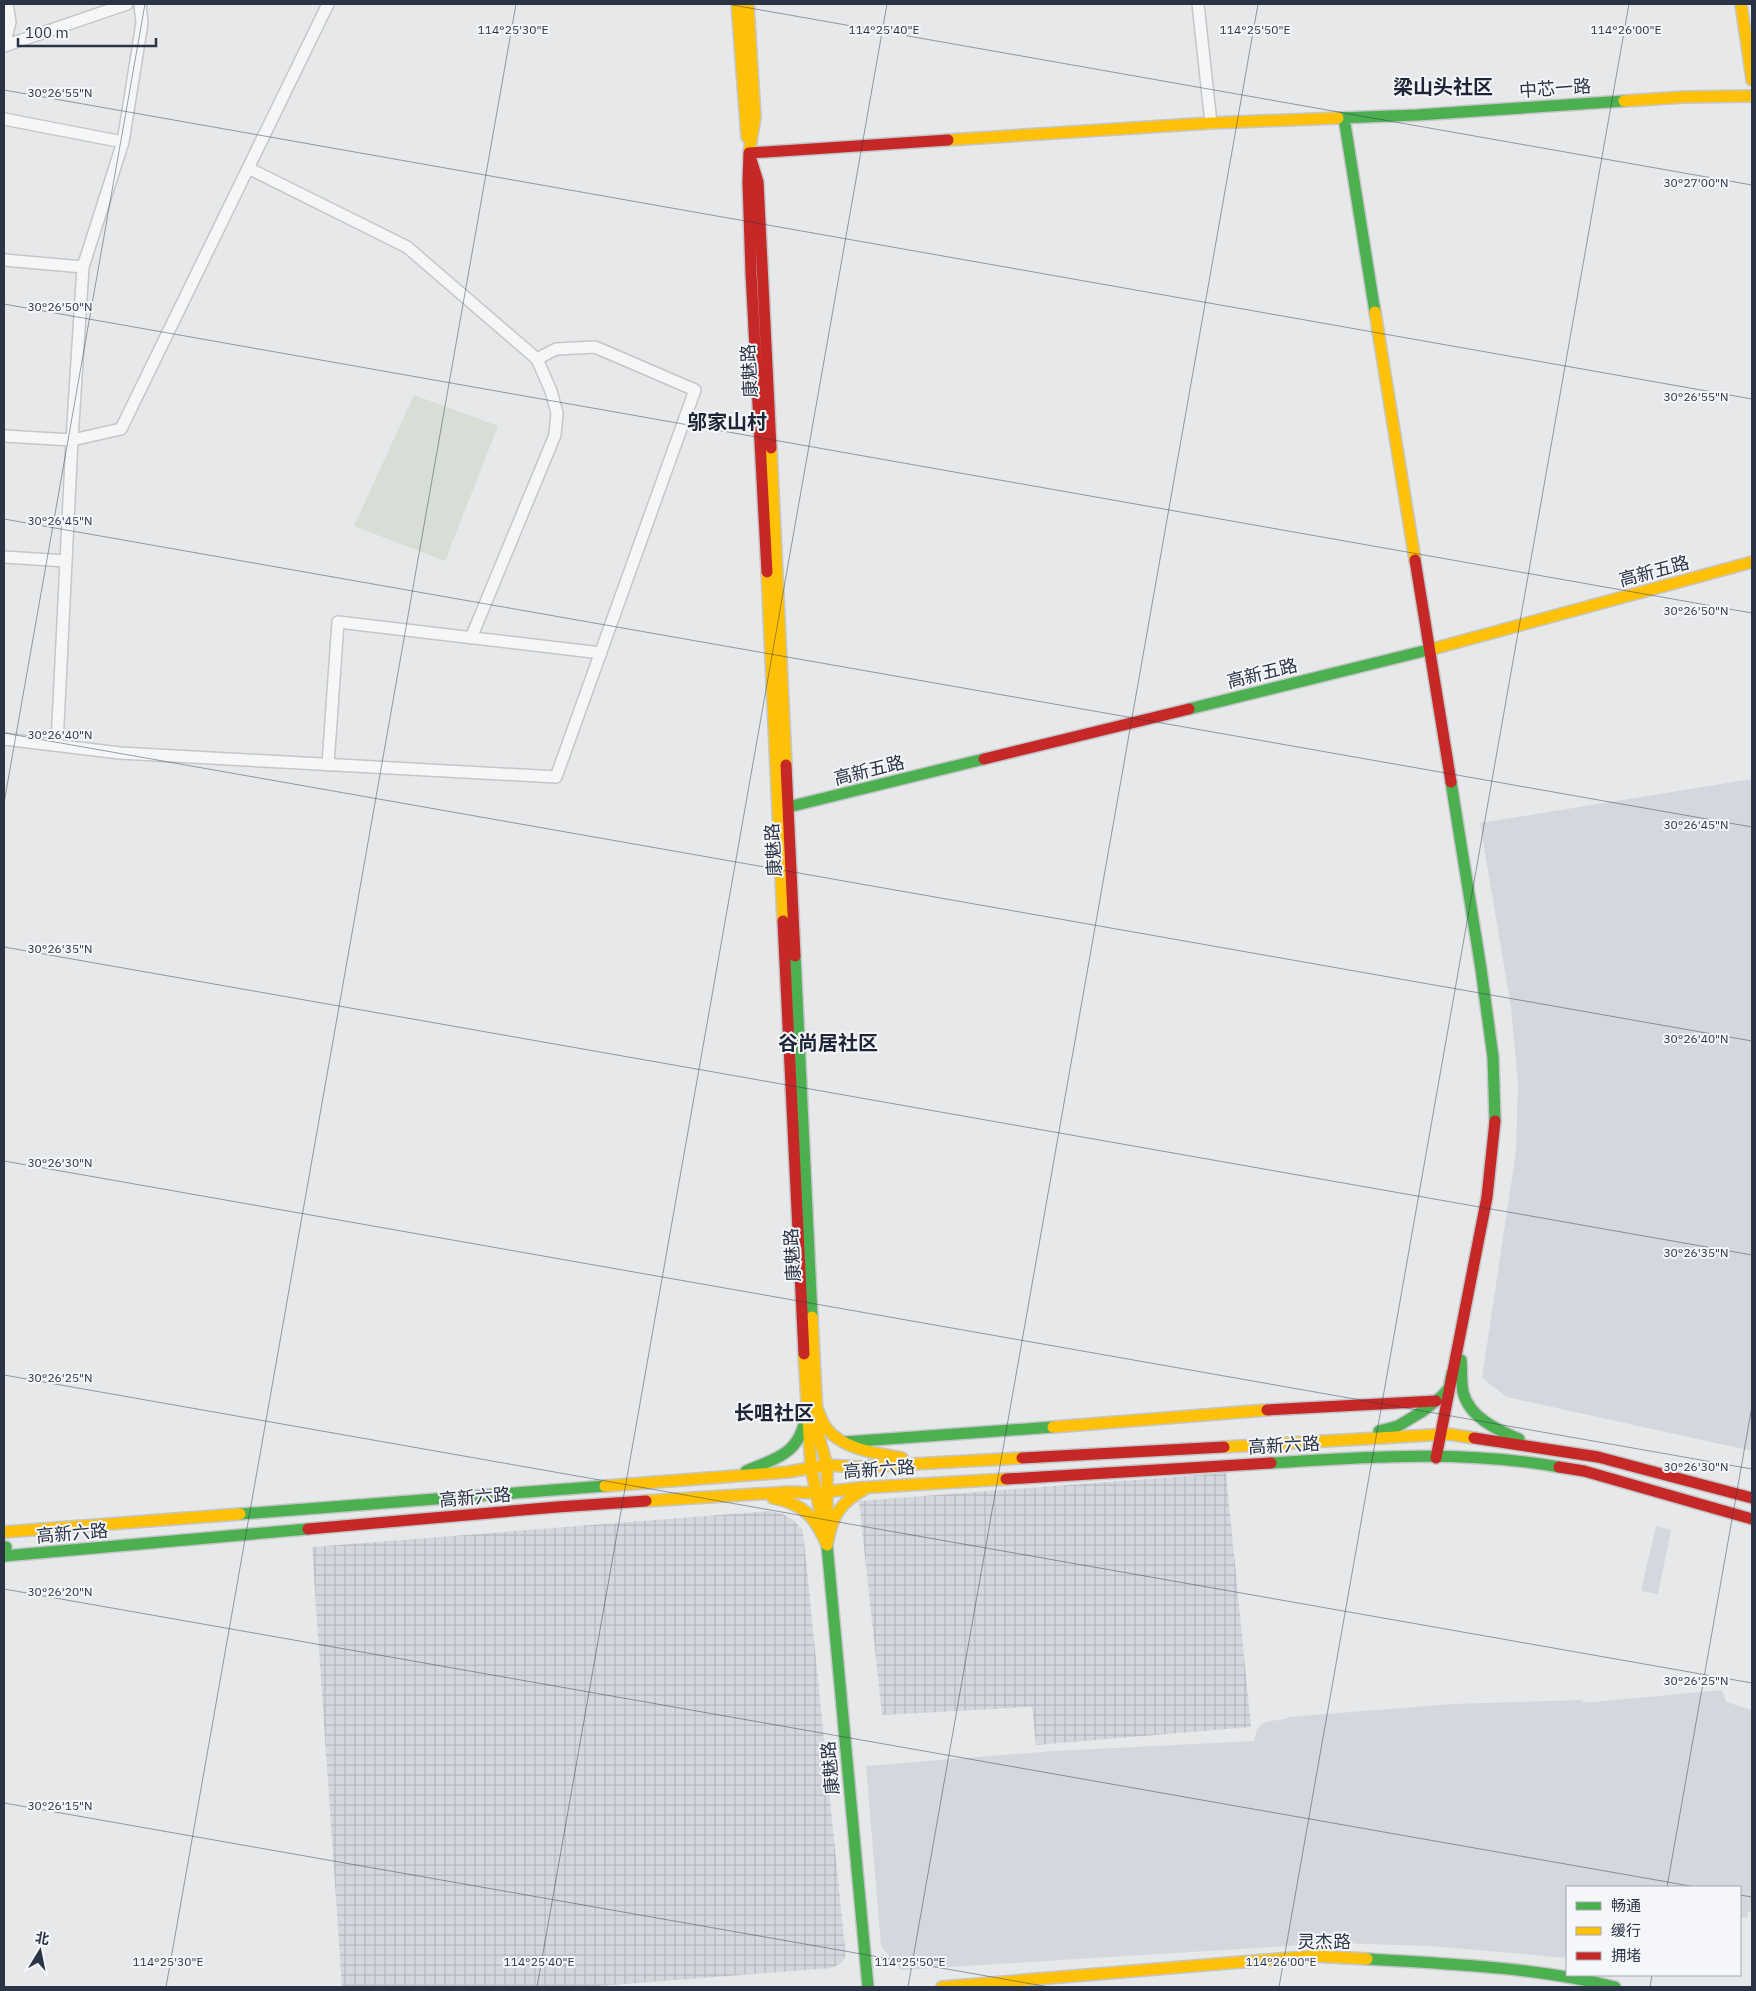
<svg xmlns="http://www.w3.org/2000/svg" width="1756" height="1991" font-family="'IBM Plex Sans','Noto Sans SC',sans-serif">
<defs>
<pattern id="industrial-grid" width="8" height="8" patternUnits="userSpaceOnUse" patternTransform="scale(1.25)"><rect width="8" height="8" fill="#d4d7dd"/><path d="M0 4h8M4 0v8" fill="none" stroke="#b6b9bf"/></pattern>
</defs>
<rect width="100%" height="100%" fill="#e6e8ea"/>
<path fill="#d4d7dd" d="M1752,779v672l-245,-54 -25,-19 34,-227 2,-68 -7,-76 -31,-184z
M1656,1526l15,4 -13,64 -17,-3z
M1722,1690l4,12 26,8v201l-4,1 -1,5 -7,1v-31h-173v71l-135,-12 -97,-3 -434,27 -20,-24 -15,-180 188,-15 200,-10 3,-11 5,-6 7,-3 17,-2 3,-2 163,-13 130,-4 1,3z"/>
<path fill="url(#industrial-grid)" d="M1226,1473l25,254 -215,18 -4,-38 -150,8 -23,-214z
M769,1511l14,3 10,6 9,9 2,11 41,409v9l-4,5 -9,5 -247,19h-243l-30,-440z"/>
<path fill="#d6ded6" d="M414,395l84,31 -53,135 -91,-35z"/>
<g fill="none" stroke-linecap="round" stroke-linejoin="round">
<g stroke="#c4c6c8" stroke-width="14">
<path id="street" d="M1198,4l13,119
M4,46l123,-42
M4,46l6,-24 -3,-18
M4,119l119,23
M248,168l159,79 130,112 14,32 6,22 -2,22 -84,203
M4,260l79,7
M4,436l68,4 49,-11 207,-425
M4,557l62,4
M4,739l116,14 436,24 139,-387 -100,-43 -39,2 -19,10
M57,744l15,-304 11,-173 40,-125 19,-119 -2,-19
M328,765l10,-143 263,31"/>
</g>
<g stroke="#c4c6c8" stroke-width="14">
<path id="fast" d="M1338,118l79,-3 207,-14
M1344,118l31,194
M1189,709l247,-61
M1451,782l30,187 12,88 2,64
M780,809l204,-50
M795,956l17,361
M1461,1360c1,11 0,22 2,32 6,25 34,38 56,47
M1379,1431l19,-5 25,-15 19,-15 7,-8 3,-15
M845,1442l208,-15
M1271,1463c95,-6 194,-13 288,4
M746,1471c36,-15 56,-19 61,-62
M240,1514l365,-28
M827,1545l41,442
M4,1547h2
M4,1556l304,-27
M1367,1959c84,5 167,8 248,28"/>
</g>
<g stroke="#c4c6c8" stroke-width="14">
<path id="slow" d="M737,4l10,133
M748,4l7,113 -6,36
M1741,4l11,76
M1624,101l61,-4 67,-1
M948,140l263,-17 127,-5
M1375,312l40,248
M771,448l15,317
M767,572l16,349
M1436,648l316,-86
M804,1354l7,114 16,77v-80l-9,-31 -6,-117
M817,1408c3,7 5,15 10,21 17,21 50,24 75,29
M1053,1427l214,-17
M1224,1447l224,-13 26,4
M605,1486l183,-14 39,-7 31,2 164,-9
M773,1498c31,6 42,19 54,47 5,-28 12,-42 38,-56
M646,1501l143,-9 27,1 42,-5 148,-9
M4,1532l236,-18
M942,1987l372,-31 53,3"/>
</g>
<g stroke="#c4c6c8" stroke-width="14">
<path id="jam" d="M749,153l9,29 13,266
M749,153l-1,29 3,91 16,299
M749,153l199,-13
M1415,560l36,222
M984,759l205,-50
M786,765l9,191
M783,921l21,433
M1267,1410l169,-9
M1474,1438l124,19 154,41
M1022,1458l202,-11
M1436,1458l51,-261 8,-76
M1559,1467l25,4 168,48
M1006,1479l265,-16
M308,1529l249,-22 89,-6"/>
</g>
<use href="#street" stroke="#f5f6f7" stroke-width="11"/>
<use href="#fast" stroke="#4caf50" stroke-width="11"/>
<use href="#slow" stroke="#ffc107" stroke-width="11"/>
<use href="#jam" stroke="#c62828" stroke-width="11"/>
</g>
<path fill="none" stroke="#2b3445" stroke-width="1" stroke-opacity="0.45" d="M727,4l1025,181M4,90l1748,309M4,304l1748,309M4,519l1748,308M4,733l1748,308M4,803l141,-799M4,947l1748,308M4,1161l1748,308M4,1375l1748,308M4,1589l1692,298M4,1803l1045,184M1667,1887l85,-481M1740,1895l12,2M166,1987l350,-1983M537,1987l350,-1983M908,1987l350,-1983M1279,1987l350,-1983M1650,1987l2,-12"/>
<g text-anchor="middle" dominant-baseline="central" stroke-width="4" stroke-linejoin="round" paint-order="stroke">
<g font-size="18" fill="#2b3445" stroke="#f4f6f9">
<text transform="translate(1555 88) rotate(-4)">中芯一路</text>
<text transform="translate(749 371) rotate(-93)">康魅路</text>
<text transform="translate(1654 571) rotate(-15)">高新五路</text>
<text transform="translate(1262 673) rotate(-14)">高新五路</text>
<text transform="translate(869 770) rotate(-14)">高新五路</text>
<text transform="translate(773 850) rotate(-93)">康魅路</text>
<text transform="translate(792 1255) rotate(-93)">康魅路</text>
<text transform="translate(1284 1445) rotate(-3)">高新六路</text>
<text transform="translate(879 1469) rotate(-4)">高新六路</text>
<text transform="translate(475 1497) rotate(-5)">高新六路</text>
<text transform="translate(72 1533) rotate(-5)">高新六路</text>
<text transform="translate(830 1768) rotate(-95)">康魅路</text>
<text x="1324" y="1941">灵杰路</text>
</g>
<g font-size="20" font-weight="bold" fill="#1d2536" stroke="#f4f6f9">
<text x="1443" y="86">梁山头社区</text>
<text x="727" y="421">邬家山村</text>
<text x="828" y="1042">谷尚居社区</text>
<text x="774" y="1412">长咀社区</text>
</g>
</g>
<g font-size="12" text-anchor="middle" fill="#2b3445" stroke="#f4f6f9" stroke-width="4" stroke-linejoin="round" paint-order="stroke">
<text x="513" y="34">114°25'30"E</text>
<text x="884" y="34">114°25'40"E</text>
<text x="1255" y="34">114°25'50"E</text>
<text x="1626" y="34">114°26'00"E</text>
<text x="60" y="97">30°26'55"N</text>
<text x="1696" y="187">30°27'00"N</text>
<text x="60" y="311">30°26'50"N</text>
<text x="1696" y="401">30°26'55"N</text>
<text x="60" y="525">30°26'45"N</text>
<text x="1696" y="615">30°26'50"N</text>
<text x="60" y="739">30°26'40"N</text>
<text x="1696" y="829">30°26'45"N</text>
<text x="60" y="953">30°26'35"N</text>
<text x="1696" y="1043">30°26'40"N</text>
<text x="60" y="1167">30°26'30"N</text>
<text x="1696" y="1257">30°26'35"N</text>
<text x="60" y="1382">30°26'25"N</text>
<text x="1696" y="1471">30°26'30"N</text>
<text x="60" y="1596">30°26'20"N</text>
<text x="1696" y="1685">30°26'25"N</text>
<text x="60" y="1810">30°26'15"N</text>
<text x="168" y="1966">114°25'30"E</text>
<text x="539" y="1966">114°25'40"E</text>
<text x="910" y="1966">114°25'50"E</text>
<text x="1281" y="1966">114°26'00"E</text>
</g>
<rect width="1756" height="1991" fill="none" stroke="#2b3445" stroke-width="10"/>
<rect x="1566" y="1886" width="175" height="90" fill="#f4f6f9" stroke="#a4a8b1"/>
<rect x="1576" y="1902" width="25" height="8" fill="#4caf50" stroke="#a4a8b1"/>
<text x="1611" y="1911" font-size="15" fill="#2b3445">畅通</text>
<rect x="1576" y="1927" width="25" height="8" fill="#ffc107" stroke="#a4a8b1"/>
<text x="1611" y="1936" font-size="15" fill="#2b3445">缓行</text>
<rect x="1576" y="1952" width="25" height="8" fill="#c62828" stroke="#a4a8b1"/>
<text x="1611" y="1961" font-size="15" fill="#2b3445">拥堵</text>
<g transform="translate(40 1951) rotate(10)" stroke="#f4f6f9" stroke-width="4" paint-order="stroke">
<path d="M0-4L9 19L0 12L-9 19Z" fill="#2b3445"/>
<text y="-8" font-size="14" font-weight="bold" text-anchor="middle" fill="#2b3445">北</text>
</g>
<path d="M18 38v8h138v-8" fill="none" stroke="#2b3445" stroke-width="2.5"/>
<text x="25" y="38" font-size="15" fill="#2b3445" stroke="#f4f6f9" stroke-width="4" paint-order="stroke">100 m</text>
</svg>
